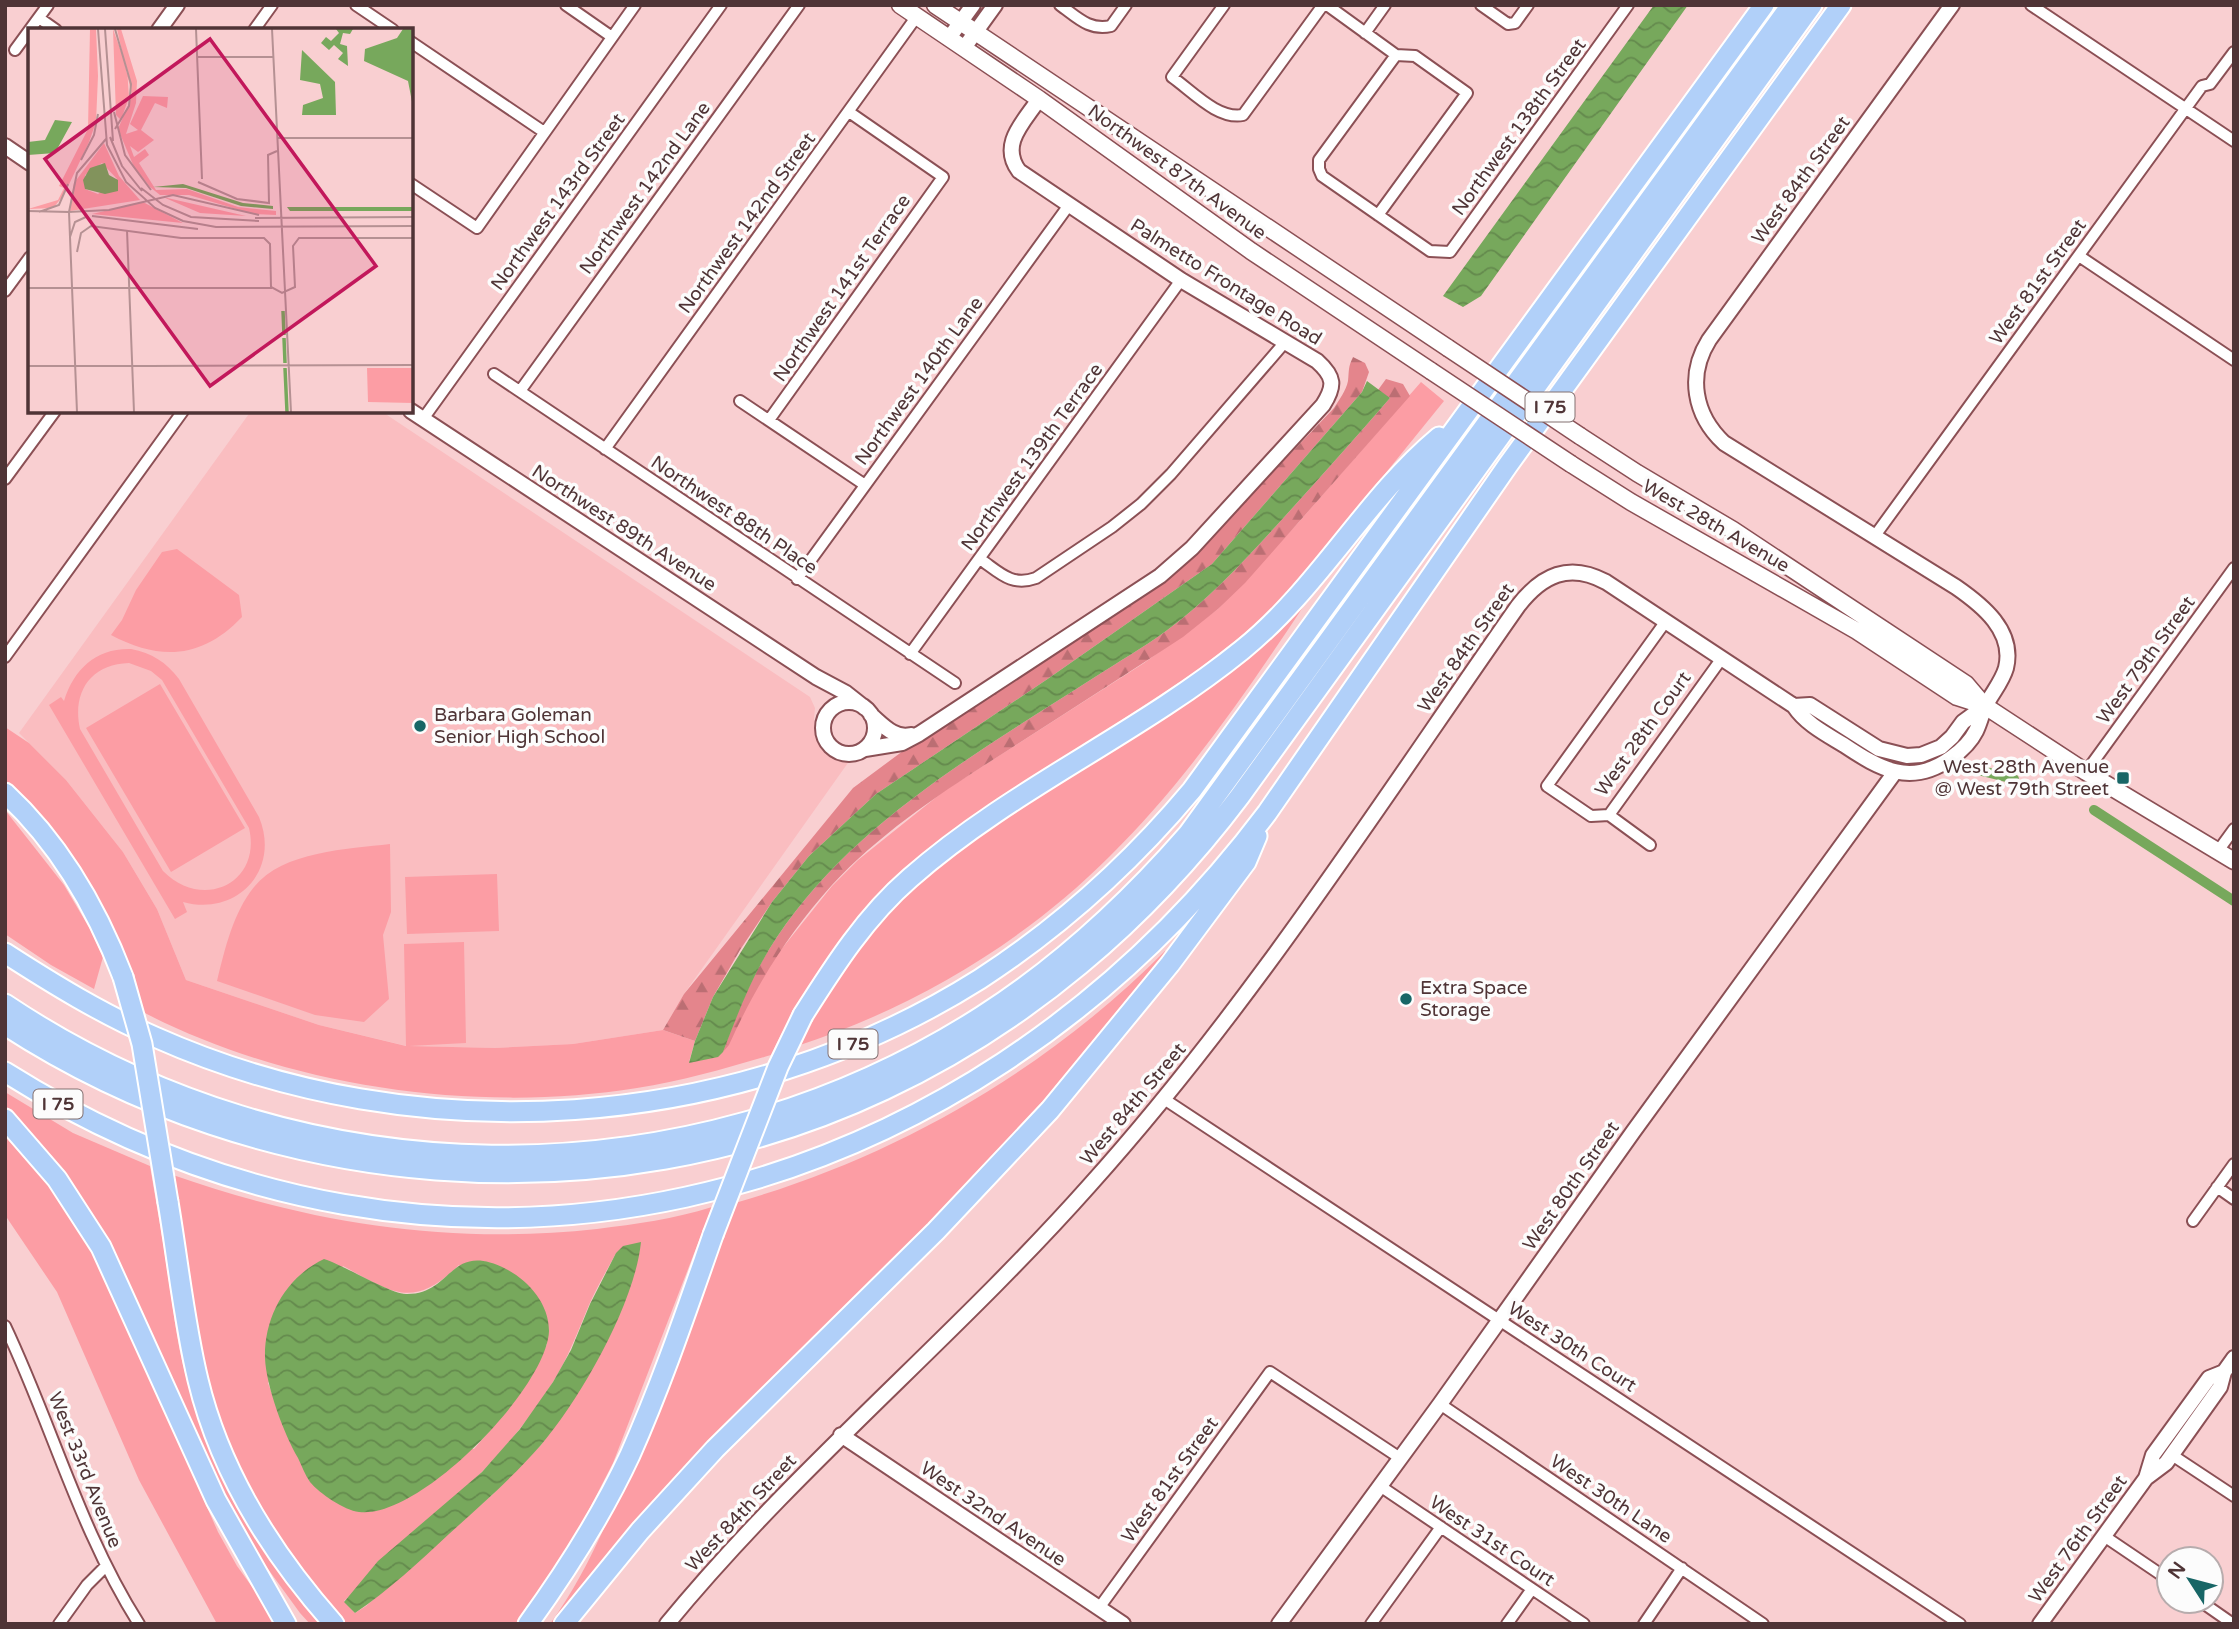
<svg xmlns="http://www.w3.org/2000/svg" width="2239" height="1629" font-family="'Varela Round',sans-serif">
<defs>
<pattern id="forest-firs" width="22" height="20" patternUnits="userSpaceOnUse" patternTransform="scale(1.75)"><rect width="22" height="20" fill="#e4858c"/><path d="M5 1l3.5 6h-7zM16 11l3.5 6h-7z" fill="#bb6e73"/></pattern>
<pattern id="water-waves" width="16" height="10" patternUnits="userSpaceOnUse" patternTransform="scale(1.75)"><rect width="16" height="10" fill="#77a85c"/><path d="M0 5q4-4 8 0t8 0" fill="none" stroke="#648a4d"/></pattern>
</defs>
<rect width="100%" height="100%" fill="#f9cfd1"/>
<path fill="#fabdc0" d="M251,411h130l429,286 5,11 -1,11 7,21 11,15 18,5 -166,234 -21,36 -90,14 -78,4 -88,-2 -88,-21 -133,-45 -29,-71 -34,-57 -57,-72 -47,-47z"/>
<path fill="#fc9da4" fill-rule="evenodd" d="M1421,382l23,19 -115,142 -55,64 -29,26 -50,39 -253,166c-77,63 -128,127 -171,217 -44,13 -88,26 -134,33 -161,26 -351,-1 -496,-77 -6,-22 -12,-46 -21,-67 -26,-62 -68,-117 -115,-164v-53l24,16 37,37 57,72 34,57 29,71 133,45 87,21 -2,-102 60,-2 2,101 -57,3 86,2 78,-4 90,-14 32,11 -6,21 55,-51 12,-24 20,-31 56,-70 26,-26 86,-69 200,-128 74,-54 80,-86z
M177,549l62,46 3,22c-40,42 -82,44 -131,18l11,-15 14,-30 26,-38z
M1305,599l2,2c-59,89 -120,179 -197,255 -87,87 -196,152 -313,190 35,-69 82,-129 140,-180z
M131,649c21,4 35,13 48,30l80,138c22,53 -22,100 -76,85l4,10 -12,7 -126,-214 12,-8 3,4c10,-32 32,-53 67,-52zM129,663l22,8 11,9 87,148c13,56 -47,83 -86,43l-83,-142c-8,-36 10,-65 49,-66z
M160,684l85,144 -74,44 -85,-144z
M5,810l59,75 26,44 13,28 -9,32 -43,-24 -46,-31z
M390,844l1,68 -8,23 6,64 -25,23 -49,-7 -98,-34c8,-32 16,-68 37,-94 29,-36 94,-38 136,-43z
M497,874l2,57 -92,3 -2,-57z
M1165,951l5,4 -129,152 -65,71 -118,120 -66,60 -49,49 -73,79 -115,138h-5c41,-56 66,-123 92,-187 32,-77 64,-155 93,-234 161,-46 312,-133 430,-252z
M5,1092l68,41 77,33c6,37 13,73 18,110 5,30 8,60 15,89 22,96 72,187 140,259h-13l-10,-11 -53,-73 -15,-25 -156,-324 -24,-33 -47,-50z
M5,1133l62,74 34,61 117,264 19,34 42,58h-62l-78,-144 -82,-188 -52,-77z
M173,1175c140,49 276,70 424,54 39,-5 77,-10 115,-22l-99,256 -34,66 -34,54 -29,41h-171c-66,-78 -118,-158 -141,-259 -15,-63 -18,-127 -31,-190zM616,1253l-49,156 -26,36 -49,50 -126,111 -11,7 -11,-12c73,-68 156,-133 209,-219 15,-24 25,-51 36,-77 8,-18 18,-35 27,-52zM459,1265l88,79c-19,40 -44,72 -73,105l-197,-42 -9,-24 75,-117c50,27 70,44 116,-1z"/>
<path fill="url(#forest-firs)" d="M1353,357l12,6 4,9 -7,20 -150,172 -163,114 -173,116 -67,62 -37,46 -32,48 -27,47 -18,44 -32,-11 21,-36 169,-206 62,-46 165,-104 80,-54 26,-21 148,-155c5,-8 12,-17 14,-27 1,-10 0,-14 5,-24z
M1386,379l17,5 7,12 -165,187 -27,26 -35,28c-56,37 -113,73 -170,110 -63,40 -129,82 -181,138 -44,49 -76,100 -103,160l-6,7c14,-39 30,-80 54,-115 77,-115 203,-186 318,-260 23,-15 48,-29 71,-46 42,-31 76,-68 111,-106 38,-42 76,-84 113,-127l-12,-8z"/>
<path fill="url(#water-waves)" d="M1654,5h34l-207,291 -18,11 -20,-11z
M1367,381l23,17c-37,43 -75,85 -113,127 -35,38 -69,75 -111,106 -23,17 -48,31 -71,46 -115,74 -241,145 -318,260 -24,36 -39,76 -54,115l-5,5 -29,6 6,-22 18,-44 59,-95 37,-46 67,-62 173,-116 163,-114 150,-172z
M641,1242c-6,61 -60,156 -100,203 -28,32 -61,61 -92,89 -30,28 -60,56 -94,79l-11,-11 34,-41 104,-89 38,-43 33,-47 18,-32 19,-46 26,-51 7,-7z
M324,1259c22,7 64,34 82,35 47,1 43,-54 100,-25 23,12 43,35 43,62 -2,57 -130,189 -190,181 -15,-2 -39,-18 -49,-30 -5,-7 -8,-16 -12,-24 -14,-24 -32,-72 -33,-100 -1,-41 21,-81 59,-99z"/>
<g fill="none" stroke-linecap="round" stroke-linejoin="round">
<path stroke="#77a85c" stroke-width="10" d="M1966,767l48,12
M2094,810l140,91"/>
<g stroke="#8b5055" stroke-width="14">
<path id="minor" d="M356,5l37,25
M566,5l46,32
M1060,5c17,12 29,26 51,21l15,-21
M1224,5l-52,72c20,14 46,43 71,38l80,-110
M1327,5l69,50 19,1 52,37 -89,122
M1481,5l27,19 7,-1 13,-18
M2031,5l203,136
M39,18l17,12
M254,30l18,-25
M1365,33l20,-28
M411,42l133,90
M15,50l33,-45
M1396,55l-77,105v9l3,7 108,75 20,1 178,-247
M411,184l66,44 158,-223
M2079,256l155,104
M5,291l25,-34
M494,374l461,309
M520,391l279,-386
M740,401l125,84
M423,419l298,-414
M769,420l174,-243 -94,-65
M605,449l312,-433
M5,479l50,-68
M1874,537l328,-451 8,-2 24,-32
M980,559c19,13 31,28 56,19l76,-51 29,-23 30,-30 115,-133
M797,579l272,-374
M1666,621l-119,165 44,30 18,-1 113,-157
M910,654l271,-374
M5,657l178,-246
M2086,772l148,-204
M1609,815l41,30
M2218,851l16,-22
M1164,1099l796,525
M2217,1187l17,12
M2193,1221l41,-57
M5,1326c47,99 75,205 134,298
M1440,1404l323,220
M2172,1455l62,41
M1380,1486l204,138
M2104,1536l65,44
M2200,1601l33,23
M1099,1608l171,-236 130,86
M59,1624l28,-39 19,-19
M1371,1624l70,-97
M1507,1624l25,-35
M1644,1624l38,-56"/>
</g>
<g stroke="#8b5055" stroke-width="18">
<path id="tertiary" d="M159,30l18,-25
M949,38l24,-33
M964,48l31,-43
M5,146l25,17
M411,411l405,266 30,16 19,15
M823 728a26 26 0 1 1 52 0a26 26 0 1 1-52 0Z
M1794,706l16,-1 69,44 28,7 14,-1 20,-8 11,-10 11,-15 22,-16
M871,715c12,10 23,24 40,20
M865,749l37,-6 17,-9 241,-158 32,-28 131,-143c12,-19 12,-28 -6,-44l-136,-81 -162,-109c-20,-27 5,-49 20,-72
M841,1435l282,189
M2146,1478l7,-23 56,-77 15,-6
M667,1624c129,-157 287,-286 422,-438 161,-179 291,-383 429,-580 24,-31 51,-44 88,-24l188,124c12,18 32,28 50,39 36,24 67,42 107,13 10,-7 20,-17 25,-27 4,-8 6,-18 10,-26 6,-12 16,-23 20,-37 9,-37 -24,-63 -50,-81l-232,-144c-30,-28 -37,-68 -15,-103l243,-335
M1279,1624l161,-220 193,-272 262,-360
M2040,1624l106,-146 20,-15 54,-76 4,-15 10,-14"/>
</g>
<g stroke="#8b5055" stroke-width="19">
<path id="secondary" d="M900,5l139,94 212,152 180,120
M935,5l513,343
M1580,436l57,37 96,57 233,154 17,20
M1571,464l60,38 226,129 100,66 28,9 101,66 148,89"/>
</g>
<g stroke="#fff" stroke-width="23">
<path id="motorway" d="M5,793c54,50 92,116 118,184
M5,953c48,31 97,61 150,84 263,117 581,96 825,-58 80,-52 151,-116 212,-189l572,-785
M5,1004c293,196 679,203 977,12 78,-50 145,-112 206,-182l603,-829
M803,1015c31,-49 63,-99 107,-137 101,-89 227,-143 332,-228 76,-61 123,-151 197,-213
M5,1025c258,168 599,197 879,65 142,-67 262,-169 356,-294l572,-791
M5,1072c437,275 958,145 1262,-259l241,-348 333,-460
M5,1119l52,60 44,68 115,253 70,124
M168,1202c10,59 16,120 30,178 22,92 74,174 136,244
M528,1624c39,-54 74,-109 102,-169 32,-72 57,-146 83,-220
M564,1624l76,-93 75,-82 221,-218 114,-121 120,-146 76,-102 11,-26"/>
</g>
<use href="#minor" stroke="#fff" stroke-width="10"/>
<use href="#tertiary" stroke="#fff" stroke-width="14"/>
<use href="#secondary" stroke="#fff" stroke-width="16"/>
<use href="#motorway" stroke="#b1d0f9" stroke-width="19"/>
<g stroke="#8b5055" stroke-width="19" stroke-linecap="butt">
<path id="secondary-bridge" d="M1448,348l132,88
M1431,371l140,93"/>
</g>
<g stroke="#fff" stroke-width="23" stroke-linecap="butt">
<path id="motorway-bridge" d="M123,977l19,67 26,158
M713,1235l65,-168 25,-52"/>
</g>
<use href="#secondary-bridge" stroke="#fff" stroke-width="16"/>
<use href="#motorway-bridge" stroke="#b1d0f9" stroke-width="19"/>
</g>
<g fill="#186666" stroke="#fcfcfc" stroke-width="2.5">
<circle cx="420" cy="726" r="7"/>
<rect x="2116" y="771" width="14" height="14" rx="3.5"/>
<circle cx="1406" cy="999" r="7"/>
</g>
<g text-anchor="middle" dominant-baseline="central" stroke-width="7" stroke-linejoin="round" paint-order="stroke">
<g fill="#fcfcfc" stroke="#837071" stroke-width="2">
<rect x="1525.5" y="392.5" width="49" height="29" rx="5"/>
<rect x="828.5" y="1029.5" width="49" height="29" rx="5"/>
<rect x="33.5" y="1089.5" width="49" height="29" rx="5"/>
</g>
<g font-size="18" font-weight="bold" fill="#4f3436">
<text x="1550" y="407">I 75</text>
<text x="853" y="1044">I 75</text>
<text x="58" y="1104">I 75</text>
</g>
<g font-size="19" fill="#4f3436" stroke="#fcfcfc">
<text transform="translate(1519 127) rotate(-54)">Northwest 138th Street</text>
<text transform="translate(1177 172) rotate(36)">Northwest 87th Avenue</text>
<text transform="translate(1801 180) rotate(-54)">West 84th Street</text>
<text transform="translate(645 188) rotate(-54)">Northwest 142nd Lane</text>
<text transform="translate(558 202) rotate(-54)">Northwest 143rd Street</text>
<text transform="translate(747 223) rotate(-54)">Northwest 142nd Street</text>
<text transform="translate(1226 282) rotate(32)">Palmetto Frontage Road</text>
<text transform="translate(2038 282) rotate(-54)">West 81st Street</text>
<text transform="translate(842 288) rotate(-55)">Northwest 141st Terrace</text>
<text transform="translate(919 381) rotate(-54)">Northwest 140th Lane</text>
<text transform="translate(1032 457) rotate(-54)">Northwest 139th Terrace</text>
<text transform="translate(734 515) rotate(34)">Northwest 88th Place</text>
<text transform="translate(1716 526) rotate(30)">West 28th Avenue</text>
<text transform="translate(624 528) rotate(33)">Northwest 89th Avenue</text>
<text transform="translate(1466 648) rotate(-55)">West 84th Street</text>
<text transform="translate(2146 660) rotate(-54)">West 79th Street</text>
<text transform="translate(1643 734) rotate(-54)">West 28th Court</text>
<text transform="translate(1133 1104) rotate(-50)">West 84th Street</text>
<text transform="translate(1571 1186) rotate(-55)">West 80th Street</text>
<text transform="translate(1572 1347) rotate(33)">West 30th Court</text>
<text transform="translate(85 1470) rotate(68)">West 33rd Avenue</text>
<text transform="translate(1170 1480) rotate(-54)">West 81st Street</text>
<text transform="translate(1611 1499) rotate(34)">West 30th Lane</text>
<text transform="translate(741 1513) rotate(-47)">West 84th Street</text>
<text transform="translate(993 1514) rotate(34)">West 32nd Avenue</text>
<text transform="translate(2078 1539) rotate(-54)">West 76th Street</text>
<text transform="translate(1492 1541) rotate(34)">West 31st Court</text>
</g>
<g font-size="19" fill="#4f3436" stroke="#fcfcfc" text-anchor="start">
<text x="434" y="715">Barbara Goleman<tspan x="434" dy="22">Senior High School</tspan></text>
<text x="2109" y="767" text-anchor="end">West 28th Avenue<tspan x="2109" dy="22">@ West 79th Street</tspan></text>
<text x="1420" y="988">Extra Space<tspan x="1420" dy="22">Storage</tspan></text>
</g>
</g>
<g transform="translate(28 28)">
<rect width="385" height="385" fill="#f9cfd1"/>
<path d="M62,1h6l2,47 -2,46 -7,20 -25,53 -11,13 -25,1 30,-9 6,-12 -5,-2 29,-57zM85,1l14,39 2,29 -8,23 -5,-5zM89,1h4l16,52 -1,22 -10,31 12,-4 -8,-6 13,-28 25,1 -1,11 -12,-5 -14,27 13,10 -16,12 -8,-6 4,11 11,-8 4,6 -10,8 17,27 31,-1 51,18 38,4v4l-23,-1 -64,-19h-29l-10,-8 -16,-20 -16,-38 14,-33zM76,115l15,33 21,24 -70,11 4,-28zM74,135l15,16 -19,15 -13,-5v-14zM135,169l83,19 -46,-3zM115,174l40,21 -91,-9zM385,340v35l-45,-1 -1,-34z" fill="#fc9da4" fill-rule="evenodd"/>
<path d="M308,1h17l-3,5 -7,-1 -3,11 7,2 1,20 -10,-7 5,-6 -9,-8 -5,5 -8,-7 5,-6 5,4 8,-8zM375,1h10v78l-5,-26 -44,-20 1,-12 32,-11zM274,22l33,32 1,33h-34l1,-10 20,-7 -3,-14 -20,-4zM27,92l17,2 -17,31 -27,2v-13l17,-2zM77,135l4,12 9,5v11l-13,3 -20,-5 -2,-9 7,-12zM155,156l60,19 30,3v3l-32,-3 -55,-18 -33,-1zM259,179h126v4h-123z" fill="#77a85c"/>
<path fill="none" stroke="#77a85c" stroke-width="3.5" d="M255,283l1,24M256,310l1,25M257,340l2,44"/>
<path fill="none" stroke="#b59193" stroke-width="2" d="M70,1l9,116 19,37 29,26 28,13 33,6 197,-1M77,1l8,112M87,1l16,55 -2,22 -14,23M168,1l6,150M244,1l19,383M169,29h76M86,84l11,43 26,35M82,109l12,29 20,25M249,110h136M78,111l-29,34 -8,39 40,-2 64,-15 86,20M53,132l13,-25 4,-21M170,154l39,17 32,4 -1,-48 9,-4M113,160l22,17 28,12 68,4M0,183l41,1 8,200M11,184l20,-7 9,-21M64,188l106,13M227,190l158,-1M99,202l7,182M42,209l5,-15 13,-6M49,224l4,-19 10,-7 90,12h83l6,6 1,43 11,6 13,-6 -2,-41 6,-8h114M0,260h244M0,338h122M122,338l263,-1"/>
<path fill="#c2185b" fill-opacity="0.15" stroke="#c2185b" stroke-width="3.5" d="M182,11l166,227 -166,120 -165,-227z"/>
<rect width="385" height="385" fill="none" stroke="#4f3436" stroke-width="3.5"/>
</g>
<rect width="2239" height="1629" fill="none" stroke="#4f3436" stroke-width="14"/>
<g transform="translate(2190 1580) rotate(306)"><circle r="33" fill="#fcfcfc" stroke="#b7acad" stroke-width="2"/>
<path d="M0-5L12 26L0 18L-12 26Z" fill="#186666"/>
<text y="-10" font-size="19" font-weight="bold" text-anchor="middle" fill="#4f3436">N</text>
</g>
</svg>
